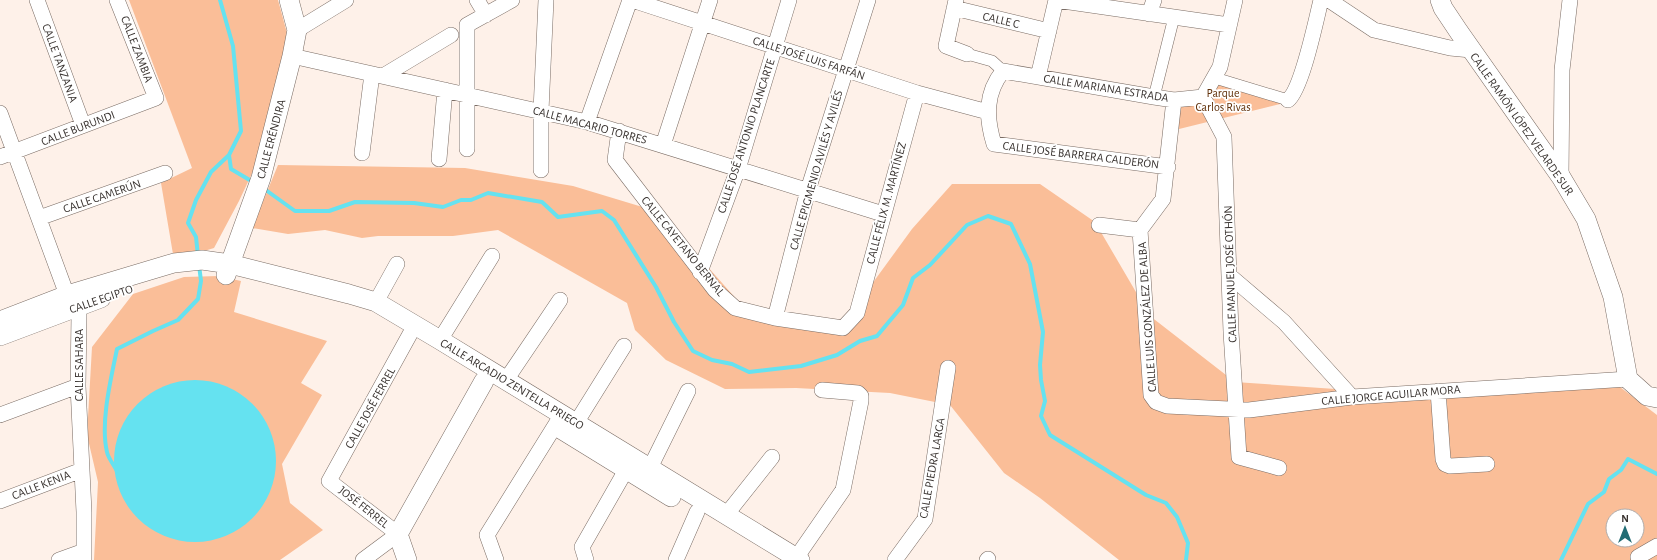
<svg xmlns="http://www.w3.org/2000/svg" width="1657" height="560" font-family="'Alegreya Sans',sans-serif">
<rect width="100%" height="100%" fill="#fef1e9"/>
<path fill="#fabe98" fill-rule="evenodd" d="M129,0h149l10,37 -26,115 -23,49 -25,47 -40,12 -13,-77 31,-15z
M1216,79l68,24 -113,28 3,-30 28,-2z
M278,165l187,3 108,18 86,26 80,90 103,23 70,-96 40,-45h88l55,38 55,94 85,66 173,12 208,-10 41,31v145h-538l-79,-62 -36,-25 -54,-68 -60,-12 -94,-5 -71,1 -59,-29 -31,-30 -8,-27 -129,-73 -45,6h-75l-16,2 -37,-8 -37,4 -36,-6zM1613,516h24v24h-24z
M219,276l22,5 -7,31 93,29 -26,42 21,12 -40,69 8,39 33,27 -43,30h-186l4,-78 -11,-47 5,-88 41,-53 51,-17z"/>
<path fill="#65e2f0" d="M114 461a81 81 0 1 1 162 0a81 81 0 1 1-162 0Z"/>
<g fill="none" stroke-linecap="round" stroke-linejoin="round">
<path stroke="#65e2f0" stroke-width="4" d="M229,155l2,14 22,13
M263,188l32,23h34l26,-9 59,1 29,4 18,-7h10l17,-7 54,9 16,15 44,-6 12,9 42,67 18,35 19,29 19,9 20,4 17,8 52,-6 36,-11 23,-14 17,-5 26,-31 10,-27 17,-13 37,-40 21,-9 23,8 19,40 13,68 -3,33 1,15 4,21 -4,15 9,19 96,60 20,8 11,14 11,26 -2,17
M198,256l-2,-19 -8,-14 8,-23 15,-28 18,-17 12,-24 -8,-85 -13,-46
M117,471c-3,-6 -9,-13 -10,-19 -7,-29 4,-74 10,-103l36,-18 25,-11 20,-21 3,-18 -2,-16
M1561,560l27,-56 16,-12 5,-13 12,-9 7,-11 29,15"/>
<g stroke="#7a6c64" stroke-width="12">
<path id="pedestrian" d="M967,54l25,7 11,10
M1215,78l73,22
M1154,97l20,-80"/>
</g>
<g stroke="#7a6c64" stroke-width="16">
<path id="minor" d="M37,0l46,125
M477,0l9,15
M632,0l285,93 71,19
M956,0l-10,46 21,8
M1056,0l173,25
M1329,0l45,30 76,18 21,2
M954,8l95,23
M1149,14l5,-14
M297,30l49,-30
M292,56l295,66 296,92
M383,76l68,-41
M1038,77l18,-77
M1203,97l21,40 7,195 8,125 40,11
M1288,100c14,-11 28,-80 33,-100
M0,113l67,182 10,12 2,8 -1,71 6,126v48
M587,122l43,-122
M619,131l-4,29 100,130 20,18 40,10 68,10 14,-15 60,-220
M663,145l47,-145
M467,149v-124l45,-25
M362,153l10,-79
M0,157l156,-59 -39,-98
M439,159l6,-69
M1168,167l-174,-23c-8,-26 -9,-51 9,-73l151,26 20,3 29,-3 17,-30 15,-67
M541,170v-59l5,-111
M1561,177l1,-107 8,-70
M39,218l126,-45
M1099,225l41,5 23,-31 11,-99
M1140,230l11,165 5,7 11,4 82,4 103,-13 276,-18
M700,272l38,-103 51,-169
M1230,276l54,46 68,75
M376,302l21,-38
M775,318l33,-128 60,-190
M440,340l52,-84
M506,380l54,-80
M1438,391l5,68 2,5 5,2 37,-2
M0,415l78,-29
M576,423l48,-77
M650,468l38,-77
M0,501l82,-31
M726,515l46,-58
M1638,557l19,-11
M796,558l47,-68 18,-89v-5l-3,-3 -36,-3
M59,560l25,-9
M363,560l35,-26 -69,-53 81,-147
M496,560l-9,-25 74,-119
M586,560l-4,-13 44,-77
M676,560l21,-48
M895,560l30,-41 23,-151
M987,560l1,-1"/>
</g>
<g stroke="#7a6c64" stroke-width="20">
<path id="tertiary" d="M1440,0l3,8 16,24 102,145 25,42 27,78 15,82 19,17 10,2
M226,275l35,-97 31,-122 5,-26 -8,-30
M0,321l67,-26 107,-32 28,-3 28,4 119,30 27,8 64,38 360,220
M0,336l101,-38
M559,428l112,69
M407,560l-9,-26 86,-153"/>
</g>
<use href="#pedestrian" stroke="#fff" stroke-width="11"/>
<use href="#minor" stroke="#fff" stroke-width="15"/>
<use href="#tertiary" stroke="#fff" stroke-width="19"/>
</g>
<g text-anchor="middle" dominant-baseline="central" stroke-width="3.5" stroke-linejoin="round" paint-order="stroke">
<g font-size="12" fill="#393330" stroke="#fff">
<text transform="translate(1001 20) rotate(13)">CALLE C</text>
<text transform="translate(137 49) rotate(69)">CALLE ZAMBIA</text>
<text transform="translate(809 58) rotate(18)">CALLE JOSÉ LUIS FARFÁN</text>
<text transform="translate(60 63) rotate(70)">CALLE TANZANIA</text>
<text transform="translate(1106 88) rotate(9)">CALLE MARIANA ESTRADA</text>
<text transform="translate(1522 124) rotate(55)">CALLE RAMÓN LÓPEZ VELARDE SUR</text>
<text transform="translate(590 125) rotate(15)">CALLE MACARIO TORRES</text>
<text transform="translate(78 128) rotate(-21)">CALLE BURUNDI</text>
<text transform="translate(746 136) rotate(-72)">CALLE JOSÉ ANTONIO PLANCARTE</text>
<text transform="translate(271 139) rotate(-75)">CALLE ERÉNDIRA</text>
<text transform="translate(1081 155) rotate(7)">CALLE JOSÉ BARRERA CALDERÓN</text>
<text transform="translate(816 170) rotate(-74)">CALLE EPIGMENIO AVILÉS Y AVILÉS</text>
<text transform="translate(102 196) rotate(-19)">CALLE CAMERÚN</text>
<text transform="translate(886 203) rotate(-75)">CALLE FÉLIX M. MARTÍNEZ</text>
<text transform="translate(683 246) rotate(51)">CALLE CAYETANO BERNAL</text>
<text transform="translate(1230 274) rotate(-92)">CALLE MANUEL JOSÉ OTHÓN</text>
<text transform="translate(101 299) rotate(-19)">CALLE EGIPTO</text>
<text transform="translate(1147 317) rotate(-94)">CALLE LUIS GONZÁLEZ DE ALBA</text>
<text transform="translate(79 365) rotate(-90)">CALLE SAHARA</text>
<text transform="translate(512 384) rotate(31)">CALLE ARCADIO ZENTELLA PRIEGO</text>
<text transform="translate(1391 395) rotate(-5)">CALLE JORGE AGUILAR MORA</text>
<text transform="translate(370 408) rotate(-61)">CALLE JOSÉ FERREL</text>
<text transform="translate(932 468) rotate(-80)">CALLE PIEDRA LARGA</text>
<text transform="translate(41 485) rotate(-21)">CALLE KENIA</text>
<text transform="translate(364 507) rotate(38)">JOSÉ FERREL</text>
</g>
<g font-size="12" fill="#603009" stroke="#fff">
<text x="1223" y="93">Parque<tspan x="1223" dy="14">Carlos Rivas</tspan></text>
</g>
</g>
<g transform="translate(1625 528)"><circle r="19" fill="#ffffff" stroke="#b0adac"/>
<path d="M0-3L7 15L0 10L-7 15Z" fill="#226c74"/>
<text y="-6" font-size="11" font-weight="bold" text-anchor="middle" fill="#393330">N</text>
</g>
</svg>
